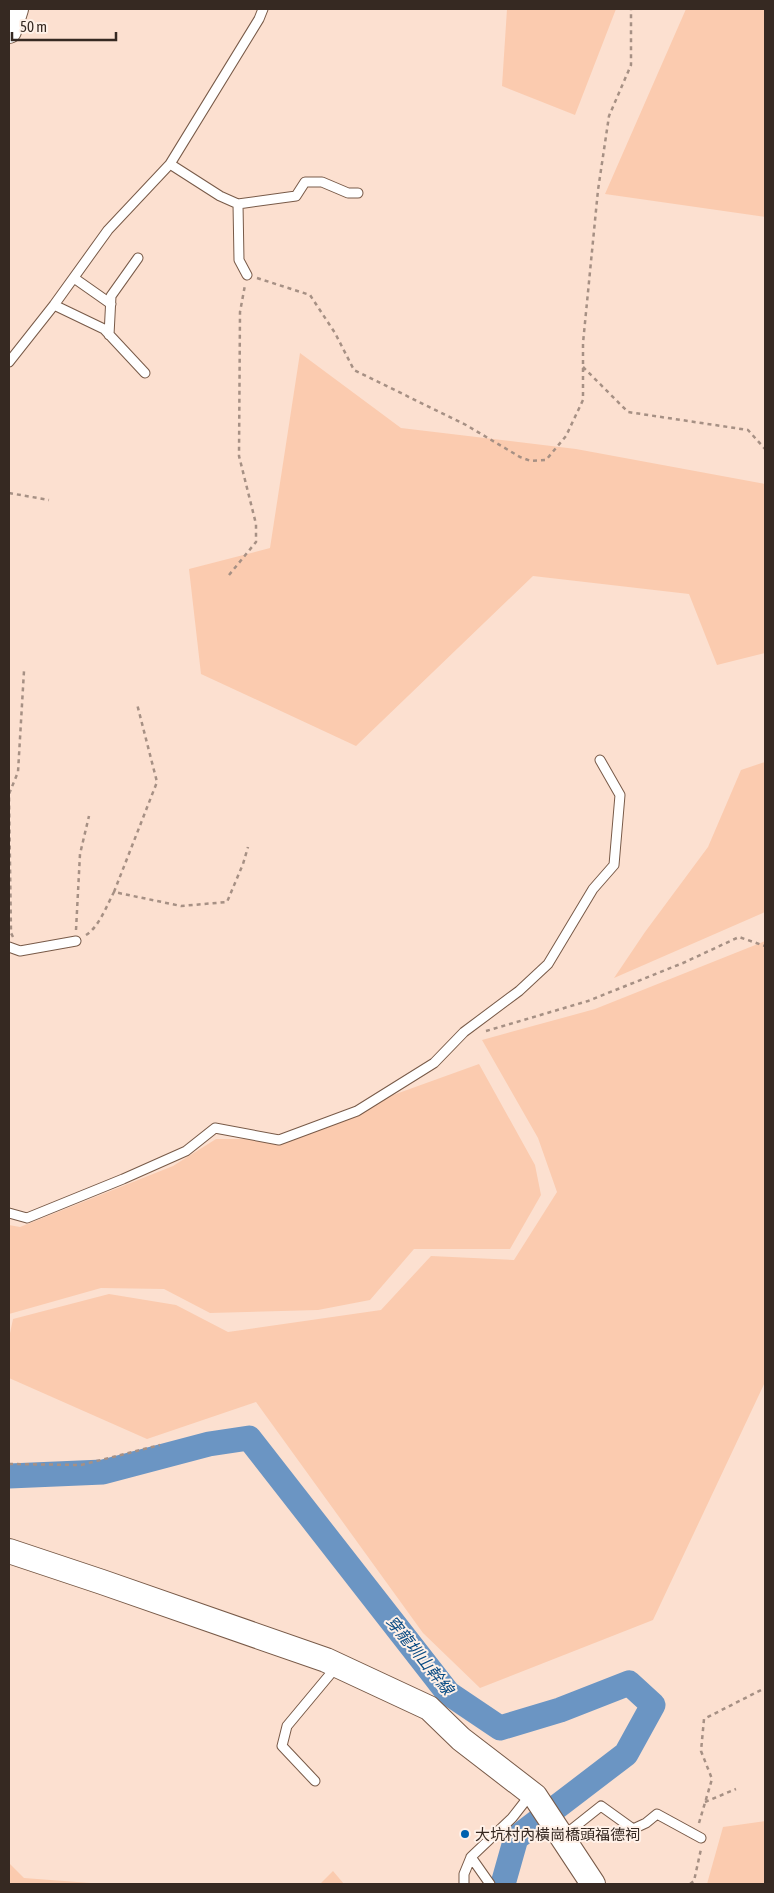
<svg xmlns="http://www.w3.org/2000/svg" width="774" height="1893" font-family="'Asap Condensed','Noto Sans TC',sans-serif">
<rect width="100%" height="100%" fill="#fce0d0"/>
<path fill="#fbcbaf" d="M507,9h109l-41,106 -73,-29z
M686,9h79v208l-160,-23z
M300,353l101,75 175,21 189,35v169l-48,12 -28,-71 -156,-18 -177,170 -155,-72 -12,-105 81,-21z
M765,762v150l-151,66 31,-46 63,-85 33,-77z
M765,941v441l-112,238 -173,68 -57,-55 -167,-231 -109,37 -138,-61v-40l4,-19 96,-25 67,11 52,27 153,-22 50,-54 83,4 43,-68 -19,-54 -56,-98 113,-31z
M479,1064l56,101 6,30 -31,54h-96l-44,51 -52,10 -108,3 -46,-24 -63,-1 -92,26v-89l11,2 153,-61 43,-27h55z
M765,1821v63h-58l16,-57z
M9,1863l15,15 80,6h-95z
M333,1871l11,13h-24z"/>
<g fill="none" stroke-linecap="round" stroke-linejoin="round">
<path stroke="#6b95c3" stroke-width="25" d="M9,1476l94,-4 106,-28 40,-6 199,255 52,35 60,-18 69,-27 24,22 -27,49 -110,84 -13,46"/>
<g stroke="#785a48" stroke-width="11">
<path id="lane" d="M170,164l50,32 18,8 1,56 8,15
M238,204l58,-8 9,-14h17l26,11h10
M74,278l37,26
M54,305l50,24 41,44
M109,335l2,-39 27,-38
M9,362l45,-57 54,-75 62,-66 89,-145 4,-10
M9,947l11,4 56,-10
M9,1213l18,5 96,-39 63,-28 29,-23 64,12 78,-29 77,-48 30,-31 55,-41 29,-27 45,-75 21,-24 6,-70 -20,-35
M315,1781l-33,-35 5,-20 50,-60
M562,1837l39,-31 32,23 13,-6 11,-9 44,24
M464,1884v-10l7,-17
M490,1884l-19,-27 41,-39 18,-23"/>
</g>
<g stroke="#785a48" stroke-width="26">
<path id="secondary" d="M9,31l7,-22
M9,1551l93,31 224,78 103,48 32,31 74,57 58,88"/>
</g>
<path stroke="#a69084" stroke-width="2.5" stroke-dasharray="4 4" stroke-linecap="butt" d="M257,278l53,17 25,38 19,37 112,55 54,32 11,4 15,-1 20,-24 17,-36v-57l15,-153 11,-74 22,-51v-56
M583,367l45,45 120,18 17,19
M9,493l40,7
M229,575l27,-33v-18l-17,-68 1,-144 5,-27
M114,892l43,-110 -20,-78
M76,930l4,-76 9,-38
M86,935c13,-8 21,-30 28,-43l67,14 46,-4 16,-38 5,-17
M13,937l-2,-4 -2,-139 9,-22 6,-101
M486,1031l102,-30 95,-38 56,-26 26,9
M9,1464l72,1 79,-20
M705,1802l31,-13
M699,1823l13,-44 -11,-28 3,-32 61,-31
M690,1884l4,-3 7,-32"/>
<use href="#lane" stroke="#fff" stroke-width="9"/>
<use href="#secondary" stroke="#fff" stroke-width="24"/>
</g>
<circle fill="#0062af" stroke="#fff1e8" stroke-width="2" cx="465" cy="1834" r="5"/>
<g text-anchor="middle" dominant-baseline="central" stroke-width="4" stroke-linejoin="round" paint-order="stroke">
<g font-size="15" fill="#362922" stroke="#fff1e8" text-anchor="start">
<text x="475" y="1834">大坑村內橫崗橋頭福德祠</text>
</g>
<g font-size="16" font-style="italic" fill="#084a83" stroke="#fff1e8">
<text transform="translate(420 1655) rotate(51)">穿龍圳山幹線</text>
</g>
</g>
<rect width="774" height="1893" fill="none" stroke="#362922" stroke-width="20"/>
<path d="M12 32v8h104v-8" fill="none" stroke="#362922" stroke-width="2.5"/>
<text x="20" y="32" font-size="15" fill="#362922" stroke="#fff1e8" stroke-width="4" paint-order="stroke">50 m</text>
</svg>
